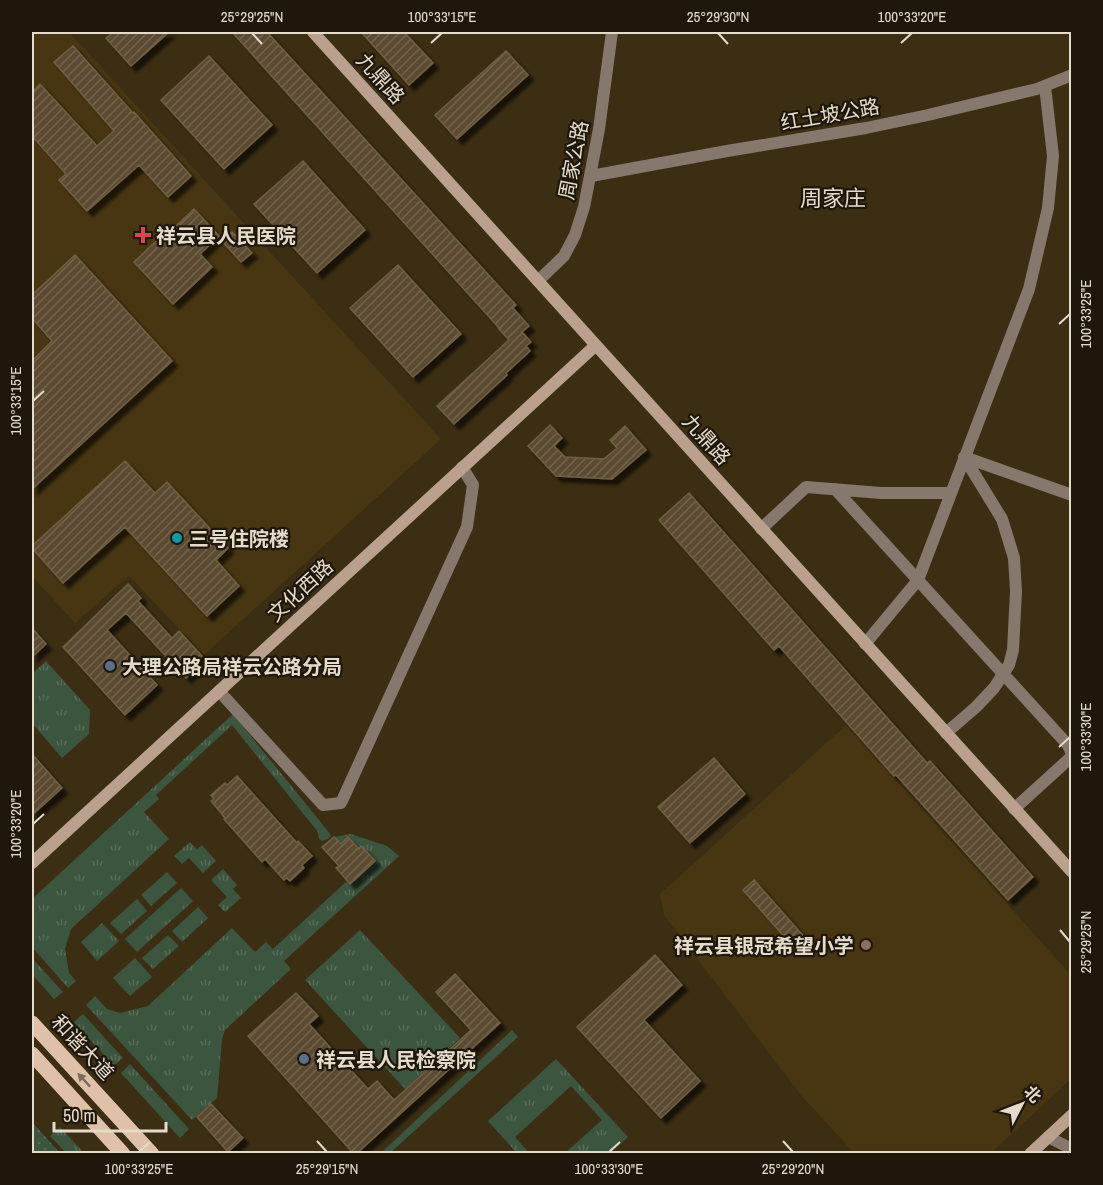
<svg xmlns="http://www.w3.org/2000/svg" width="1103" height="1185" font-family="'Archivo Narrow','Noto Sans SC',sans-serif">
<defs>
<pattern id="grass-tufts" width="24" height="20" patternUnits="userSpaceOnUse" patternTransform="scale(1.5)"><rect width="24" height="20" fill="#3c553f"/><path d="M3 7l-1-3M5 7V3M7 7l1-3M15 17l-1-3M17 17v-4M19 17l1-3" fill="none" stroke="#586d59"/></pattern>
<pattern id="park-dots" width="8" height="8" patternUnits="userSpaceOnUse" patternTransform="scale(1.5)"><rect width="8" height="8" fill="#3c553f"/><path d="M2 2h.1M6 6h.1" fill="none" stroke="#586d59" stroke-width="1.8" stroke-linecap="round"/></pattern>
<pattern id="building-hatch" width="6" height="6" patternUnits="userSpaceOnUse" patternTransform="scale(1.5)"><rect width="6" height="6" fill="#5b4c30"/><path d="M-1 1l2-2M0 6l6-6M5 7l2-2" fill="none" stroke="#72654d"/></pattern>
<filter id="shadow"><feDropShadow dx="5.5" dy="5.5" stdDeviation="1.5" flood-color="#0009"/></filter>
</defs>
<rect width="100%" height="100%" fill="#3c2e13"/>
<path fill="#483612" d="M32,32h37l372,407 -237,216 -75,-79 -54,47 -43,-47z
M846,725l225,250v104l-80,74h-137l-54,-59 -136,-179 -4,-21z"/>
<path fill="url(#grass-tufts)" d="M46,661l44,49 -1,24 -27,24 -30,-35v-49z
M233,714l98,121 -3,4 -6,2 -3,-2 -1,-7 -86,-107 -76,70 3,4 -15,13 25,27 -98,90 -6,20 4,24 7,8 -8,7 -36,-41v-48z
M351,834l36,12 12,10 -115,105 7,8 -66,61 -3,9 -5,59 -25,22 -106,-115 9,-9 12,13 13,4 28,-7 84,-78 23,24 11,-10 7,7 74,-68 3,2 11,-36 -2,2 -10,-12 -8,7 -7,-7z
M190,842l7,7 5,-4 14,16 -13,12 -14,-15 -7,6 -8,-8z
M223,869l14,16 -4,4 8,9 -16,14 -7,-7 9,-8 -16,-17z
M167,872l10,11 -26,23 -10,-11z
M181,888l12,13 -56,51 -12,-13z
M137,899l10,12 -26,23 -11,-11z
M198,907l10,11 -26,24 -10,-11z
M102,923l17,18 -22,20 -16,-19z
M360,930l100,108 -55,51 -100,-109z
M168,935l11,11 -26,23 -11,-11z
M32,958l31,34 -9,7 -22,-25z
M135,958l17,19 -22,19 -17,-18z
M83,1014l40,44 -9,8 -40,-44z
M512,1030l6,7 -128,116h-9z
M556,1059l72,78 -18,16h-45l37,-33 -31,-34 -56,51 14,16h-12l-29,-32z
M130,1064l59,65 -9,9 -59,-65z
M60,1127l24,26h-18l-16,-17z"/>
<path fill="url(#park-dots)" d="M32,1122l28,31h-28z"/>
<path fill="url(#building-hatch)" stroke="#6f6043" stroke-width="1.5" filter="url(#shadow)" d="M114,32h55l-38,34 -25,-28z
M232,32h35l249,273 -3,3 16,18 -7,6 9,10 -5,4 4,5 -24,22 1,2 -53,49 -17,-18 72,-66 -10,-11h1z
M361,32h43l29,31 -24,22z
M73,46l60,67 1,-1 57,64 -23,21 -29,-32 -52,46 -28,-31 7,-6 -34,-38v-44l8,-8 57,62 17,-15 -60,-69z
M506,51l22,24 -71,64 -22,-24z
M209,56l63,69 -48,44 -63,-69z
M303,161l62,69 -48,43 -63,-69z
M194,209l25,27 -19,18 12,13 -39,37 -39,-42 39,-37 2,2z
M232,232l20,21 -11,9 -19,-21z
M75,255l97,106 -140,128v-128l20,-20 -20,-23v-23z
M398,265l63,69 -48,43 -63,-69z
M550,425l12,13 -8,8 11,11 39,2 13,-11 -7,-8 15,-14 21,24 -34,29 -56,-3 -28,-30z
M125,461l30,32 12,-11 61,66 -12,12 23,26 -32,30 -82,-89 -62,56 -31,-35v-2z
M689,493l238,270 3,-2 103,116 -25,23 -112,-125 -2,1 -115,-130 -5,4 -115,-130z
M128,584l13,14 -3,3 34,37 7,-7 23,25 -7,7 3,3 -12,12 -60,-65 -19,17 50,55 -32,30 -62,-68z
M32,628l14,16 -14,13z
M32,754l30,34 -30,27z
M714,758l31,36 -55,49 -32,-36z
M237,776l60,67 1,-2 14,15 -10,9 2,3 -14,13 -3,-3 -3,2 -19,-21 -3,3 -38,-43 1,-1 -14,-17 3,-2 -3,-4 14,-12 2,2z
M334,837l7,7 7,-7 11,12 2,-3 14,15 -25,23 -14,-16 3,-2 -17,-19z
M754,880l52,59 -11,10 -52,-59z
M655,955l27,30 -38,35 56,61 -39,37 -84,-91z
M455,974l45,49 -144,131h-2l-106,-118 48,-43 22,23 -9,8 59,65 9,-8 17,19 77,-70 -35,-38z
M211,1104l32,34 -15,14 -31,-35z"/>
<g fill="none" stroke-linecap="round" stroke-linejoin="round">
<path stroke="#87786d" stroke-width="12" d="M591,176l136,-25 139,-23 62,-13 109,-26 35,-14
M538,281l26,-25 11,-21 9,-28 15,-78 13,-97
M835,489l233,256 4,9
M761,529l45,-42 75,6h70
M865,644l53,-64 111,-291 19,-81 5,-52 -8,-70
M219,691l104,114 18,-2 126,-276 6,-42 -11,-18
M946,733l30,-26 18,-19 15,-23 4,-15 3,-59 -2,-33 -12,-39 -38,-62 108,38
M1014,809l55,-50 3,-4
M1048,1137l24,12"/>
<path stroke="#b9a18e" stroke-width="12" d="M313,32l759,840
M32,863l564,-518
M1030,1154l42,-39"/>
<path stroke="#dfc0a8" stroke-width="15" d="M32,1023l120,131
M32,1054l91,100"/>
</g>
<defs><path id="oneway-solid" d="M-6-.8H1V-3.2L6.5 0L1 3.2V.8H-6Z" transform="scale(1.5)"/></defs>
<use fill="#7e6c5a" href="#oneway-solid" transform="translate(84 1080) rotate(-133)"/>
<path fill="none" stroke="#e4dbcb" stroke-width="2" d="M252,33l10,11M718,33l10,11M431,43l11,-10M901,43l11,-10M1059,324l11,-10M33,401l11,-10M1059,747l11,-10M33,824l11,-10M1060,930l10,12M317,1141l10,11M783,1141l10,11M139,1152l11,-10M609,1152l11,-10"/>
<path fill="#e0444e" stroke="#1e170c" stroke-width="2" d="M140 226h6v6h6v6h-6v6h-6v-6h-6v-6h6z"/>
<circle fill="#0f9aa8" stroke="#1e170c" stroke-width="2" cx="177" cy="538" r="6"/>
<g fill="#5c6f8a" stroke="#1e170c" stroke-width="2">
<circle cx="110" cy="666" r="6"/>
<circle cx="304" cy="1059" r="6"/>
</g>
<circle fill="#8d6e63" stroke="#1e170c" stroke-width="2" cx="866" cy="945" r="6"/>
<g text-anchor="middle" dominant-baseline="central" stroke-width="4.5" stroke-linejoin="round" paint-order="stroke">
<g font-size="20" fill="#e4dbcb" stroke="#1e170c">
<text transform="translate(381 78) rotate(48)">九鼎路</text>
<text transform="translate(830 114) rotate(-10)">红土坡公路</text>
<text transform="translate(573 160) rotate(-79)">周家公路</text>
<text transform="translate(707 439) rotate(48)">九鼎路</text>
<text transform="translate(300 590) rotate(-43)">文化西路</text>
<text transform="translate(83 1047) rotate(47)">和谐大道</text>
</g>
<g font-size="20" font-weight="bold" fill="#e4dbcb" stroke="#1e170c" text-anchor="start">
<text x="156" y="235">祥云县人民医院</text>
<text x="189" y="538">三号住院楼</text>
<text x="122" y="666">大理公路局祥云公路分局</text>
<text x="854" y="945" text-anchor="end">祥云县银冠希望小学</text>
<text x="316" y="1059">祥云县人民检察院</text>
</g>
<g font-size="22" fill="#e4dbcb" stroke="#1e170c">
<text x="833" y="198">周家庄</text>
</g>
</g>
<rect width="1103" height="1185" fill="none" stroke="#1e170c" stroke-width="66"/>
<g transform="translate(1022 1104) rotate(48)" stroke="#1e170c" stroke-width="4.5" paint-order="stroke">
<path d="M0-4.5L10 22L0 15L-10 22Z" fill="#e4dbcb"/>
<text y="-9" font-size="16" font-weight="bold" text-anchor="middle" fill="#e4dbcb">北</text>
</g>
<path d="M54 1122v9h112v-9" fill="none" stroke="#e4dbcb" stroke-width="3"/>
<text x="63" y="1122" font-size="18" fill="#e4dbcb" stroke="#1e170c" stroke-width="4.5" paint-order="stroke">50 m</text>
<rect x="33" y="33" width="1037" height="1119" fill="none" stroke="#e4dbcb" stroke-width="2"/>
<g font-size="15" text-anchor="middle" fill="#e4dbcb">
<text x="252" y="22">25°29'25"N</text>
<text x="442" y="22">100°33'15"E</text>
<text x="718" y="22">25°29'30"N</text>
<text x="912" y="22">100°33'20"E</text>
<text transform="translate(1086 314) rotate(-90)" y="5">100°33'25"E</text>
<text transform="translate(16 401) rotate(-90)" y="5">100°33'15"E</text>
<text transform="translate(1086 737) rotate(-90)" y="5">100°33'30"E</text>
<text transform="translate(16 824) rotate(-90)" y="5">100°33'20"E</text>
<text transform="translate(1086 942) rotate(-90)" y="5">25°29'25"N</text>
<text x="139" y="1174">100°33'25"E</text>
<text x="327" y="1174">25°29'15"N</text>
<text x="609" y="1174">100°33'30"E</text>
<text x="793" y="1174">25°29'20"N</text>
</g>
</svg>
